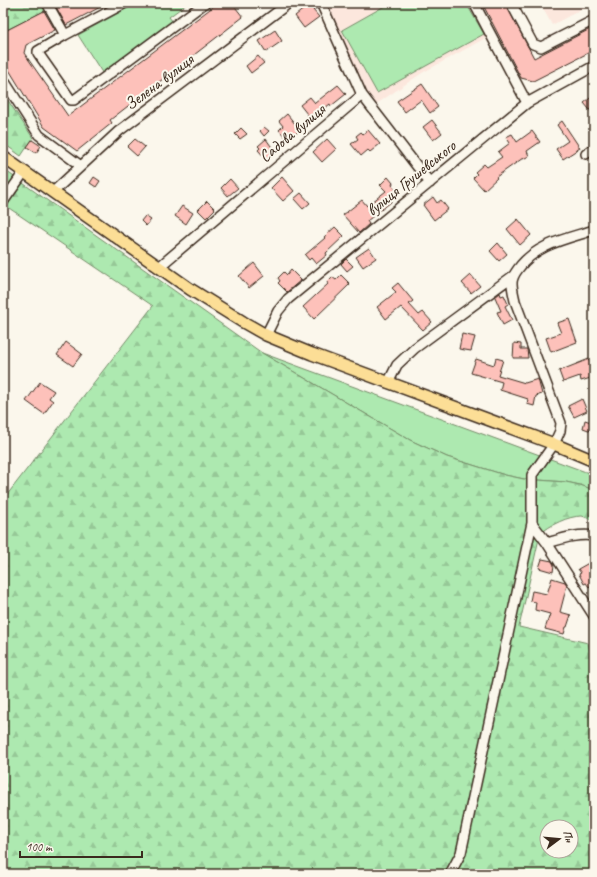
<svg xmlns="http://www.w3.org/2000/svg" width="597" height="877" font-family="Caveat,sans-serif">
<defs>
<pattern id="forest-firs" width="22" height="20" patternUnits="userSpaceOnUse"><rect width="22" height="20" fill="#ade9b0"/><path d="M5 1l3.5 6h-7zM16 11l3.5 6h-7z" fill="#96c897"/></pattern>
</defs>
<rect width="100%" height="100%" fill="#fbf7ec"/>
<filter id="ink" filterUnits="userSpaceOnUse"><feTurbulence type="fractalNoise" baseFrequency=".025" numOctaves="2"/><feDisplacementMap in="SourceGraphic" scale="8" xChannelSelector="R" yChannelSelector="G"/><feConvolveMatrix kernelMatrix="1 2 1 2 8 2 1 2 1" color-interpolation-filters="sRGB"/></filter>
<g filter="url(#ink)">
<path fill="#fce7dd" d="M321,3h153l17,32 -69,38 -47,32 -13,-10z
M540,3h53l-41,22z"/>
<path fill="#ade9b0" stroke="#748a67" d="M137,3h51l-19,14 4,5 -70,52 -25,-39z
M390,3h76l18,31 -107,59 -35,-63z
M262,353l332,122v15l-14,-5 -14,-3 -42,-3 -19,-4 -58,-18 -37,-17z"/>
<path fill="url(#forest-firs)" stroke="#748a67" fill-rule="evenodd" d="M3,3h57l-57,29z
M3,93l30,45 -12,18 -18,-13z
M3,169l259,184 148,87 37,17 58,18 19,4 42,3 14,3 14,5v30c-4,-1 -9,-3 -12,-4 -14,0 -32,9 -42,18l-21,93 69,16 6,23v208h-591v-374l150,-194 -150,-102zM547,827h24v24h-24z"/>
<path fill="#fdc1ba" stroke="#3b2a1e" d="M60,3h48l-42,22 -11,-20z
M218,3h14l11,14 -133,103 2,3 -35,28 -33,-24 -41,-67v-28l41,-21 11,19 -29,15 -2,8 44,63z
M311,3h4l2,5 -4,2 6,7 -15,11 -9,-12z
M482,3h23l29,55 60,-31v23l-61,31 -12,-3z
M275,30l7,11 -16,11 -7,-11z
M258,56l6,7 -13,10 -5,-7z
M422,84l16,23 -8,6 -9,-13 -16,12 -8,-11z
M338,85l8,9 -15,12 -1,-2 -19,15 -11,-14 10,-8 5,6z
M594,95v20l-10,-12z
M287,114l13,16 -12,10 -9,-10 4,-4 -4,-5z
M432,120l10,13 -9,7 -10,-13z
M562,121l18,27 -17,11 -7,-10 12,-8 -11,-16z
M264,127l5,4 -5,5 -4,-5z
M241,128l6,6 -7,5 -5,-5z
M368,130l12,14 -10,8 -2,-2 -7,6 -10,-12 7,-5 -2,-3 5,-4 2,2z
M532,131l8,11 -13,9 2,5 -6,3v-1l-27,19 1,1 -13,12 -11,-12 4,-4 -2,-2 9,-8 3,3 15,-10 -4,-5 12,-9 -4,-6 6,-3 5,8z
M135,139l10,8 -8,9 -10,-9z
M266,139l10,14 -9,7 -9,-10 2,-2 -2,-2z
M327,139l9,10 -14,13 -9,-10z
M32,140l9,6 -5,7 -9,-6z
M94,177l6,4 -4,6 -6,-4z
M282,177l12,14 -11,10 -12,-13z
M388,177l5,6 -1,2 7,8 -8,8v1l-24,19 2,3 -10,9 -16,-18 19,-15 5,6 19,-15 -6,-6z
M230,179l8,9 -10,8 -7,-8z
M301,193l9,10 -7,6 -9,-10z
M433,197l4,6 4,-3 7,9 -14,11 -11,-15z
M207,201l8,8 -9,9 -8,-8z
M182,206l11,7 -7,11 -11,-8z
M145,216l6,4 -5,6 -5,-5z
M518,219l13,16 -11,10 -13,-16z
M335,227l9,9 -18,17 1,2 -11,9 -5,-6 -2,2 -4,-5 20,-17 -1,-1z
M498,243l9,11 -8,7 -9,-10z
M369,248l7,10 -13,9 -7,-10z
M346,259l7,7 -6,5 -6,-7z
M254,263l10,13 -15,12 -10,-12z
M291,270l10,10 -14,12 -9,-9 2,-2 -2,-3 6,-6 3,3z
M341,275l9,9 -36,35 -11,-12 25,-23 -1,-2 5,-5 4,3z
M471,275l9,11 -9,7 -9,-10z
M398,283l15,18 -4,3 10,11 4,-3 9,10 -9,8 -22,-23 -15,12 -9,-12 19,-15 -4,-4z
M500,293l1,3 3,-1 4,9 -3,2 7,14 -9,5 -6,-13 4,-1 -6,-14z
M569,319l8,23 -26,10 -5,-14 15,-5 -4,-10z
M462,334l13,3 -4,14 -12,-2z
M66,342l16,12 -9,12 -16,-11z
M514,343l7,1v5h6l1,9h-15z
M496,358l7,2 -5,15 27,8 13,-4 4,15 -6,2 -2,10 -7,-2 1,-5 -28,-9 2,-8 -31,-9 5,-14 18,6z
M589,359l5,13v5l-13,4 -1,-5 -17,6 -4,-11z
M40,382l14,9 -5,7 4,3 -9,13 -18,-13z
M582,399l5,12 -13,6 -6,-11z
M585,420l9,3v9l-11,-4z
M542,559l10,2 2,4 -1,7 -14,-4z
M594,560v24l-5,3 -3,-4 -2,1 -5,-10 2,-1 -3,-4z
M552,578l13,4 2,3 -7,27 11,3 -4,12h-1l-2,7 -19,-5 5,-15 -15,-4 1,-8 -6,-1 2,-10 15,3z"/>
<g fill="none" stroke-linecap="round" stroke-linejoin="round">
<g stroke="#3b2a1e" stroke-width="12">
<path id="minor" d="M47,3l18,32 60,-32
M321,3l41,92
M474,3l53,100
M511,3l22,41 8,3 53,-27
M65,35l-27,16v2l33,47h3l131,-97
M3,79l36,56 42,31
M586,154l8,-5
M53,192l66,-61 170,-128
M3,202l21,-30
M594,230c-28,9 -58,14 -76,39 -3,4 -6,8 -6,14 0,6 2,13 3,18l46,122 -1,8 -6,13 -22,31v48l15,20 47,73
M159,267l203,-172 68,88
M266,335l12,-24 10,-12 239,-196 67,-37
M388,383l9,-18 18,-17 98,-72
M547,543c14,-4 32,-10 47,-7
M450,874l11,-21 71,-330"/>
</g>
<g stroke="#3b2a1e" stroke-width="14">
<path id="major" d="M3,157l187,132 53,33 23,13 46,19 242,90 40,17"/>
</g>
<use href="#minor" stroke="#fbf7ec" stroke-width="9"/>
<use href="#major" stroke="#fcde96" stroke-width="11"/>
</g>
</g>
<g text-anchor="middle" dominant-baseline="central" stroke-width="4" stroke-linejoin="round" paint-order="stroke">
<g font-size="17" fill="#3b2a1e" stroke="#fbf7ec">
<text transform="translate(159 82) rotate(-37)">Зелена вулиця</text>
<text transform="translate(292 133) rotate(-40)">Садова вулиця</text>
<text transform="translate(411 178) rotate(-39)">вулиця Грушевського</text>
</g>
</g>
<rect width="597" height="877" fill="none" stroke="#fbf7ec" stroke-width="16"/>
<rect x="8" y="8" width="581" height="861" fill="none" stroke="#3b2a1e" stroke-width="1.5" filter="url(#ink)"/>
<g transform="translate(559 839) rotate(74)"><circle r="19" fill="#fbf7ec" stroke="#aea59a"/>
<path d="M0-3L7 15L0 10L-7 15Z" fill="#3b2a1e"/>
<text y="-6" font-size="11" font-weight="bold" text-anchor="middle" fill="#3b2a1e">Пн</text>
</g>
<path d="M20 851v6h122v-6" fill="none" stroke="#3b2a1e" stroke-width="2"/>
<text x="26" y="851" font-size="12" fill="#3b2a1e" stroke="#fbf7ec" stroke-width="3" paint-order="stroke">100 m</text>
</svg>
